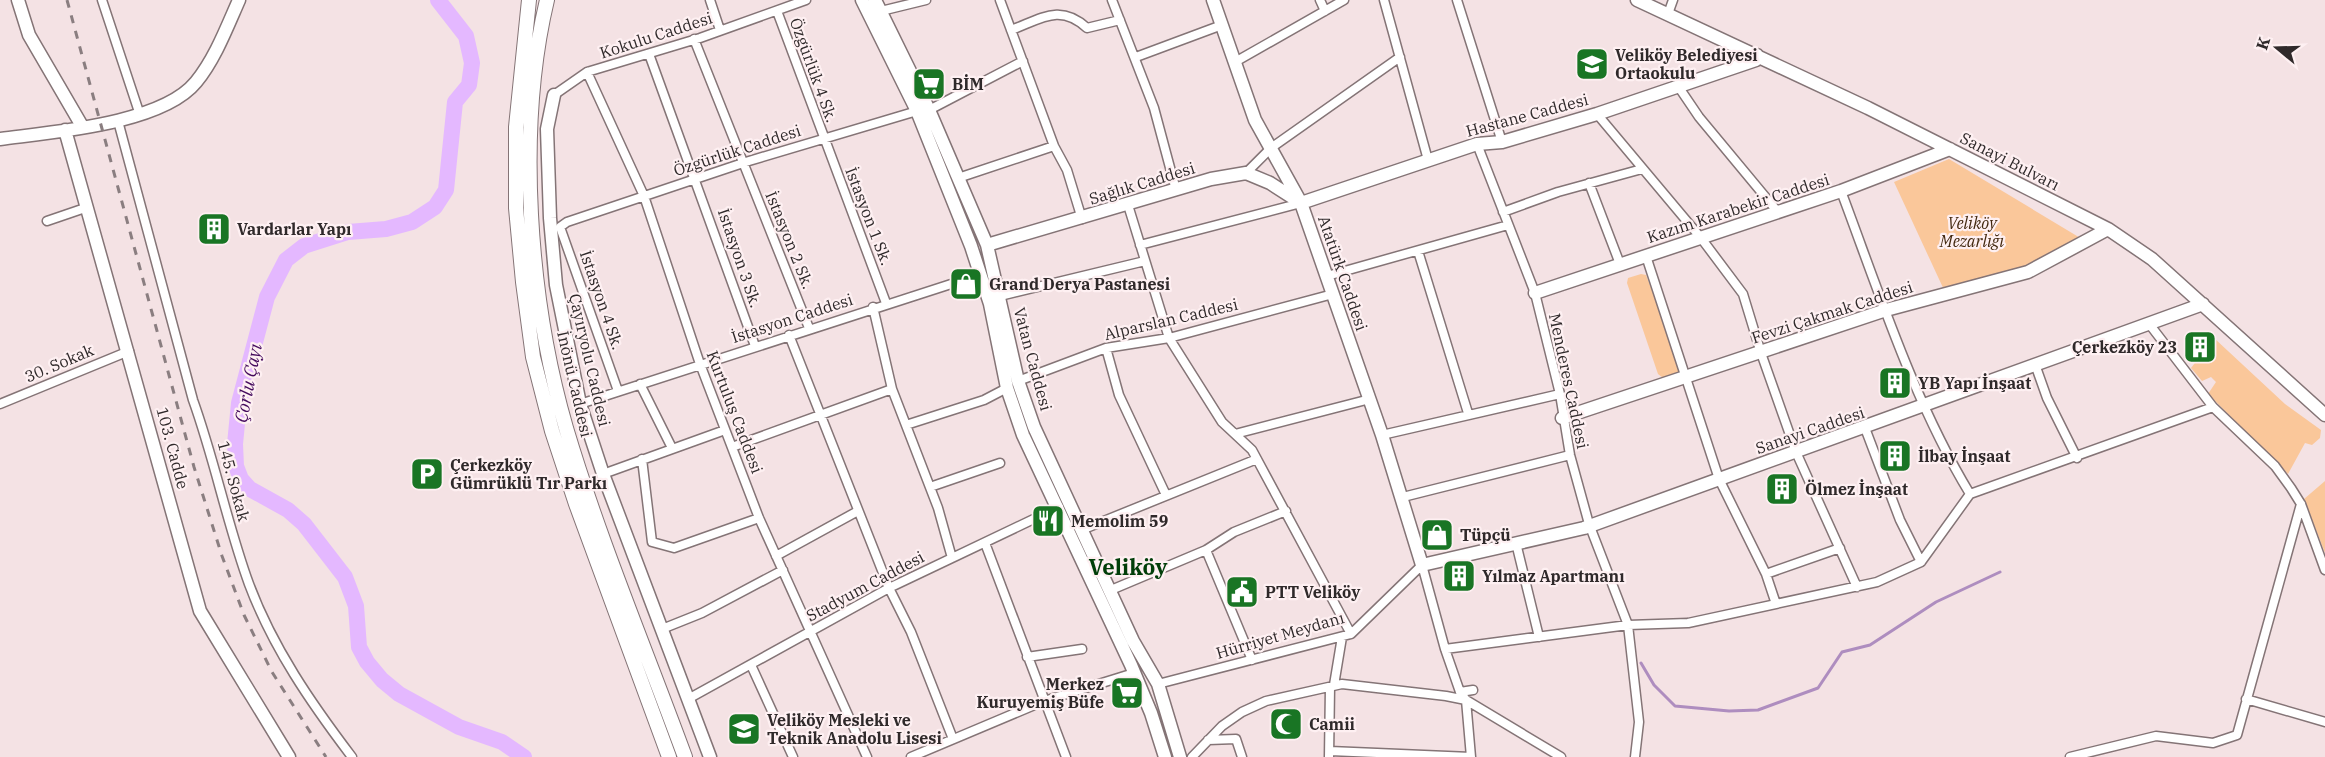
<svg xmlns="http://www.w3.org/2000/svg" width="2325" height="757" font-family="'IBM Plex Serif',serif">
<rect width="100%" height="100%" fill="#f4e2e4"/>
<path fill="#fac79a" d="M1949,159l138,83 -59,26 -83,24 -51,-110z
M1641,274l5,1 36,92 -3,6 -16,5 -5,-4 -31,-91 1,-5z
M2214,338l71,66 36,26 -1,8 -8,7 -7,-2 -17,31 -80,-80 8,-12 -5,-5 -9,4 -11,-13z
M2325,481v72l-21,-54z"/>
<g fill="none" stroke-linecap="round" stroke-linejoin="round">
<path stroke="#ae8dbf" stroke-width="3" d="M1641,663l13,22 21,21 54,5 29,-1 60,-22 24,-36 28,-7 66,-43 64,-30"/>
<path stroke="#e4b8ff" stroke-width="16" d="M438,0l28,36 6,27 -3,22 -14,17 -9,88 -11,17 -23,15 -26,7 -38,3 -44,14 -18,14 -19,37 -28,106 -4,41 1,22 5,13 9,10 38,21 16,14 41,53 11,29 3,41 8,15 15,18 17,14 60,33 43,15 22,15"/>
<g stroke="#847476" stroke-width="11">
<path id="street" d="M102,0l38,115
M710,0l10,30
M1000,0l54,146 13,24 15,49
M1112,0l42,108 22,82
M1320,0l5,11
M1384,0l44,160
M1457,0l45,142
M777,11l109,292
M881,11l45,-11
M1668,14l5,-14
M1011,30c30,-11 49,-27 76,-2l33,-8
M694,39l115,289
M649,54l106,292
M1136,57l86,-32
M1235,62l109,-62
M587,72l57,124 56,168 59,154 108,239
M1678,86l21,31 78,94
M554,95l33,-23 113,-34 106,-38
M929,110l94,-49
M1597,114l104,124 42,56 18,59 35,99 61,135
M118,121l75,279c22,61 34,124 56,184 24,64 62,119 103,173
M1477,144l58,149 25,101 10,61 19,69 39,101 11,97 -4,35
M1246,173l25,-25 129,-91
M958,178l96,-32
M1589,183l31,81
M1841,191c38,101 73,211 129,303
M1128,205l41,133 53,84 30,28 99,184
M1503,212l55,-20 84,-23
M47,221l41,-14
M1140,245l161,-42
M1418,251l50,162
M1646,256l73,223 47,95 10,30
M1327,276l181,-51
M1000,296l145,-35
M873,307l19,82 46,119 14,50
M2150,325l63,82 62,59 16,22 10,16 24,66
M789,335l100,253 22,44 42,107
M1106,348l13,47 47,100
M2036,367l11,31 30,60
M1018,381l88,-33 63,-10 164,-44
M640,384l32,64
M618,391l-58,-164 7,-5 182,-61 168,-50
M0,404l129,-53
M580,404l399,-129
M906,425l78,-25 23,-12
M1865,428l35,92 21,42
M1235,434l135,-35
M1382,435l178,-41
M732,447l160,-58
M642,459l10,83 22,6 85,-30
M603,474l122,-44
M930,487l70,-24
M1403,497l167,-42
M1084,529l173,-70
M985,543l81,214
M1516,543l23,94
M1206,550l46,110
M776,556l82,-45
M1766,574l74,-26
M1111,590l95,-40 28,-18 52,-21
M662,629l40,-16 81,-43
M1445,649l183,-24 60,-2 189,-41 44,-20 49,-68 243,-87
M1027,657l55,-8
M751,665l42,92
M1158,684l193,-50 71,-69 23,84 15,43 6,8 5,57
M1334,685l8,-48
M1460,692l13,-2
M688,699l201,-111 170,-81
M2246,699l79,23
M1208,740l28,-1 6,18
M1330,751l141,6
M911,757l133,-56 90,-28
M1192,757l30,-31 20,-14 24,-11 76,-17 104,12 20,4 95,57
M1329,757l1,-70
M2070,757l86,-21 57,7 24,-8 64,-231"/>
</g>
<g stroke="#847476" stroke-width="15">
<path id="secondary" d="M18,0l11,35 53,91
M862,0l55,111 54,135 19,58 17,84 16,47 108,230 20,48 14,44
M875,0l54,110 58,135 31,136 16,46 99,214 25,43 22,73
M1213,0l42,120 46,83 81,232 40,130 162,-37 619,-224
M1637,0l231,108 240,121 44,30 173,156
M554,95l-7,34 3,89 6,67 24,119 23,70 107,283
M65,130l135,481 89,146
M0,139c52,-7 162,-15 196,-57 19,-23 31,-55 43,-82
M987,245l224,-66 35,-6 24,10 31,20 176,-59 25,-2 95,-28 159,-54 1,-5
M1535,293l306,-102 109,-42
M1562,418l324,-108 142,-38 80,-43"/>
</g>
<g stroke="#847476" stroke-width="16">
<path id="primary" d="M529,0l-13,127v81l7,74 10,75 19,74 24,73 93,253
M547,0c-31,130 -18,300 19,428 33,111 79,220 119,329"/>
</g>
<use href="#street" stroke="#fff" stroke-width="8"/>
<use href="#secondary" stroke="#fff" stroke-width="12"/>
<use href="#primary" stroke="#fff" stroke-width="14"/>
<path stroke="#8a7e80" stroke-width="3" stroke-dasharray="8 8" stroke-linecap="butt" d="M67,0l127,467 28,89 22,59 28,57 54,85"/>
</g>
<defs>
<g id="school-square" transform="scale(1.725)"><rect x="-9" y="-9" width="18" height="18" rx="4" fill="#197524" stroke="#fef0f2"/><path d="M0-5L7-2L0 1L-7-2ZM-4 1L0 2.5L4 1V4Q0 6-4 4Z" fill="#fff"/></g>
<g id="supermarket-square" transform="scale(1.725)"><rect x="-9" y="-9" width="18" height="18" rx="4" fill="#197524" stroke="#fef0f2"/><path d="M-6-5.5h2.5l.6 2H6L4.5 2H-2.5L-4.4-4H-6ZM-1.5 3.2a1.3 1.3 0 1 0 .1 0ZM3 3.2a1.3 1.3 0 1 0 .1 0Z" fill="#fff"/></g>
<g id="building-square" transform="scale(1.725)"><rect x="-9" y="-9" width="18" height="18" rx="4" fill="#197524" stroke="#fef0f2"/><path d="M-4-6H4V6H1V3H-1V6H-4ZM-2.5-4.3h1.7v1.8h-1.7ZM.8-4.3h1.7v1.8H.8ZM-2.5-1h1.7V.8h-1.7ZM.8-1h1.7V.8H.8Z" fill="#fff"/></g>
<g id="shop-square" transform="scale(1.725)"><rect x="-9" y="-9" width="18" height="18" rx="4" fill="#197524" stroke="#fef0f2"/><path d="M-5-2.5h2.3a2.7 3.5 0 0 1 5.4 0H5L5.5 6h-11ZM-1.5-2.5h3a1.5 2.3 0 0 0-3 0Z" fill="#fff"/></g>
<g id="parking-square" transform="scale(1.725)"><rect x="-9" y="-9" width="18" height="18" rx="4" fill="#197524" stroke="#fef0f2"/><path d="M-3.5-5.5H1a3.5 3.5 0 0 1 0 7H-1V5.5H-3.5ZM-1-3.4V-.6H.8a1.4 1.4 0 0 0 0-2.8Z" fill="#fff"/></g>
<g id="restaurant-square" transform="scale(1.725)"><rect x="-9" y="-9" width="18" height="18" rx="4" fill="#197524" stroke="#fef0f2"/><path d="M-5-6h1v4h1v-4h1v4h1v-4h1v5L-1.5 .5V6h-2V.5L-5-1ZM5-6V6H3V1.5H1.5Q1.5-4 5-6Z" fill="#fff"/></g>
<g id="civic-square" transform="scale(1.725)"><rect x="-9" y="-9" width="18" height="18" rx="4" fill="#197524" stroke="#fef0f2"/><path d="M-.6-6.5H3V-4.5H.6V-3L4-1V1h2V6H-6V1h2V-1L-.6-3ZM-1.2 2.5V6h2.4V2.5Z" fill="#fff"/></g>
<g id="mosque-square" transform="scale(1.725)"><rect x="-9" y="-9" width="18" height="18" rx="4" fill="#197524" stroke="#fef0f2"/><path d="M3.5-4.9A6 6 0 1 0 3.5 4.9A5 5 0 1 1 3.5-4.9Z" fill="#fff"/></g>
</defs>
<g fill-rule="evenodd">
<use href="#school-square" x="1592" y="64"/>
<use href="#supermarket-square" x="929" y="84"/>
<use href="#building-square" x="214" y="229"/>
<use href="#shop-square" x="966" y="284"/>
<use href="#building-square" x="2200" y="347"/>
<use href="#building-square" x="1895" y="383"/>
<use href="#building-square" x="1895" y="456"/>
<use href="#parking-square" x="427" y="474"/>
<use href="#building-square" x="1782" y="489"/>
<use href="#restaurant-square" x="1048" y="521"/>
<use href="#shop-square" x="1437" y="535"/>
<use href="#building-square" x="1459" y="576"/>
<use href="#civic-square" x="1242" y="592"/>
<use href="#supermarket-square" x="1127" y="693"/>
<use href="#mosque-square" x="1286" y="724"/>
<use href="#school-square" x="744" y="729"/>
</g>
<g text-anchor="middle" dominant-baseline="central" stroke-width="4.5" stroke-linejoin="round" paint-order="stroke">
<g font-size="16" fill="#2f292a" stroke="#fef0f2">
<text transform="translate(656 35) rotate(-18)">Kokulu Caddesi</text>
<text transform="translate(814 70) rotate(70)">Özgürlük 4 Sk.</text>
<text transform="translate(1527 115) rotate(-15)">Hastane Caddesi</text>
<text transform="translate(737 150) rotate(-18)">Özgürlük Caddesi</text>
<text transform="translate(2010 161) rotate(27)">Sanayi Bulvarı</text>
<text transform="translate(1142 183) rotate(-17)">Sağlık Caddesi</text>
<text transform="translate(1738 208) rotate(-18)">Kazım Karabekir Caddesi</text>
<text transform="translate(869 216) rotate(69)">İstasyon 1 Sk.</text>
<text transform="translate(790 240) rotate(68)">İstasyon 2 Sk.</text>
<text transform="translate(740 258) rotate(71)">İstasyon 3 Sk.</text>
<text transform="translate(1343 273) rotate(71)">Atatürk Caddesi</text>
<text transform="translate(602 300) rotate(71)">İstasyon 4 Sk.</text>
<text transform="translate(1832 312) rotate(-18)">Fevzi Çakmak Caddesi</text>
<text transform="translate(792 318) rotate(-18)">İstasyon Caddesi</text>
<text transform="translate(1171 319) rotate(-13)">Alparslan Caddesi</text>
<text transform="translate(1033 359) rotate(75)">Vatan Caddesi</text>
<text transform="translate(590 360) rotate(77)">Çayıryolu Caddesi</text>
<text transform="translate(59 363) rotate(-23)">30. Sokak</text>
<text transform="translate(1569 381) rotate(78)">Menderes Caddesi</text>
<text transform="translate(575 384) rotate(77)">İnönü Caddesi</text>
<text transform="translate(735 412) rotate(69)">Kurtuluş Caddesi</text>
<text transform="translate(1810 430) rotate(-19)">Sanayi Caddesi</text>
<text transform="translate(173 448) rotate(75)">103. Cadde</text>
<text transform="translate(234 481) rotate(75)">145. Sokak</text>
<text transform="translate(865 586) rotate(-28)">Stadyum Caddesi</text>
<text transform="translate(1280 635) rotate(-16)">Hürriyet Meydanı</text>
</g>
<g font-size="16" font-weight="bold" fill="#2f292a" stroke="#fef0f2" text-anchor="start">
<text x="1615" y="55">Veliköy Belediyesi<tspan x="1615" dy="18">Ortaokulu</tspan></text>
<text x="952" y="84">BİM</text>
<text x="237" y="229">Vardarlar Yapı</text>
<text x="989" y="284">Grand Derya Pastanesi</text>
<text x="2177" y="347" text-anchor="end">Çerkezköy 23</text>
<text x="1918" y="383">YB Yapı İnşaat</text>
<text x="1918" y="456">İlbay İnşaat</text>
<text x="450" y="465">Çerkezköy<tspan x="450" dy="18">Gümrüklü Tır Parkı</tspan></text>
<text x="1805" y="489">Ölmez İnşaat</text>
<text x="1071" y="521">Memolim 59</text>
<text x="1460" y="535">Tüpçü</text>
<text x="1482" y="576">Yılmaz Apartmanı</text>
<text x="1265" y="592">PTT Veliköy</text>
<text x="1104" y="684" text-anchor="end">Merkez<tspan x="1104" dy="18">Kuruyemiş Büfe</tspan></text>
<text x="767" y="720">Veliköy Mesleki ve<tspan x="767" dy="18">Teknik Anadolu Lisesi</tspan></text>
<text x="1309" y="724">Camii</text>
</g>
<g font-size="16" font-style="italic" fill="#42280f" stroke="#fef0f2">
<text x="1972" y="223">Veliköy<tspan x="1972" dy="18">Mezarlığı</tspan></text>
</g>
<g font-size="18" font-style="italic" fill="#440a5d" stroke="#fef0f2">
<text transform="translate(248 383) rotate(-79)">Çorlu Çayı</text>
</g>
<g font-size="22" font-weight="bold" fill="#013e09" stroke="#fef0f2">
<text x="1128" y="566">Veliköy</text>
</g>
</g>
<g transform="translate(2277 48) rotate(289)" stroke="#fef0f2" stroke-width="4.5" paint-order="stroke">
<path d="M0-4.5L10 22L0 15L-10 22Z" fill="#2f292a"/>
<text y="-9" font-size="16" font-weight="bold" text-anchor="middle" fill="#2f292a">K</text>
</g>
</svg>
